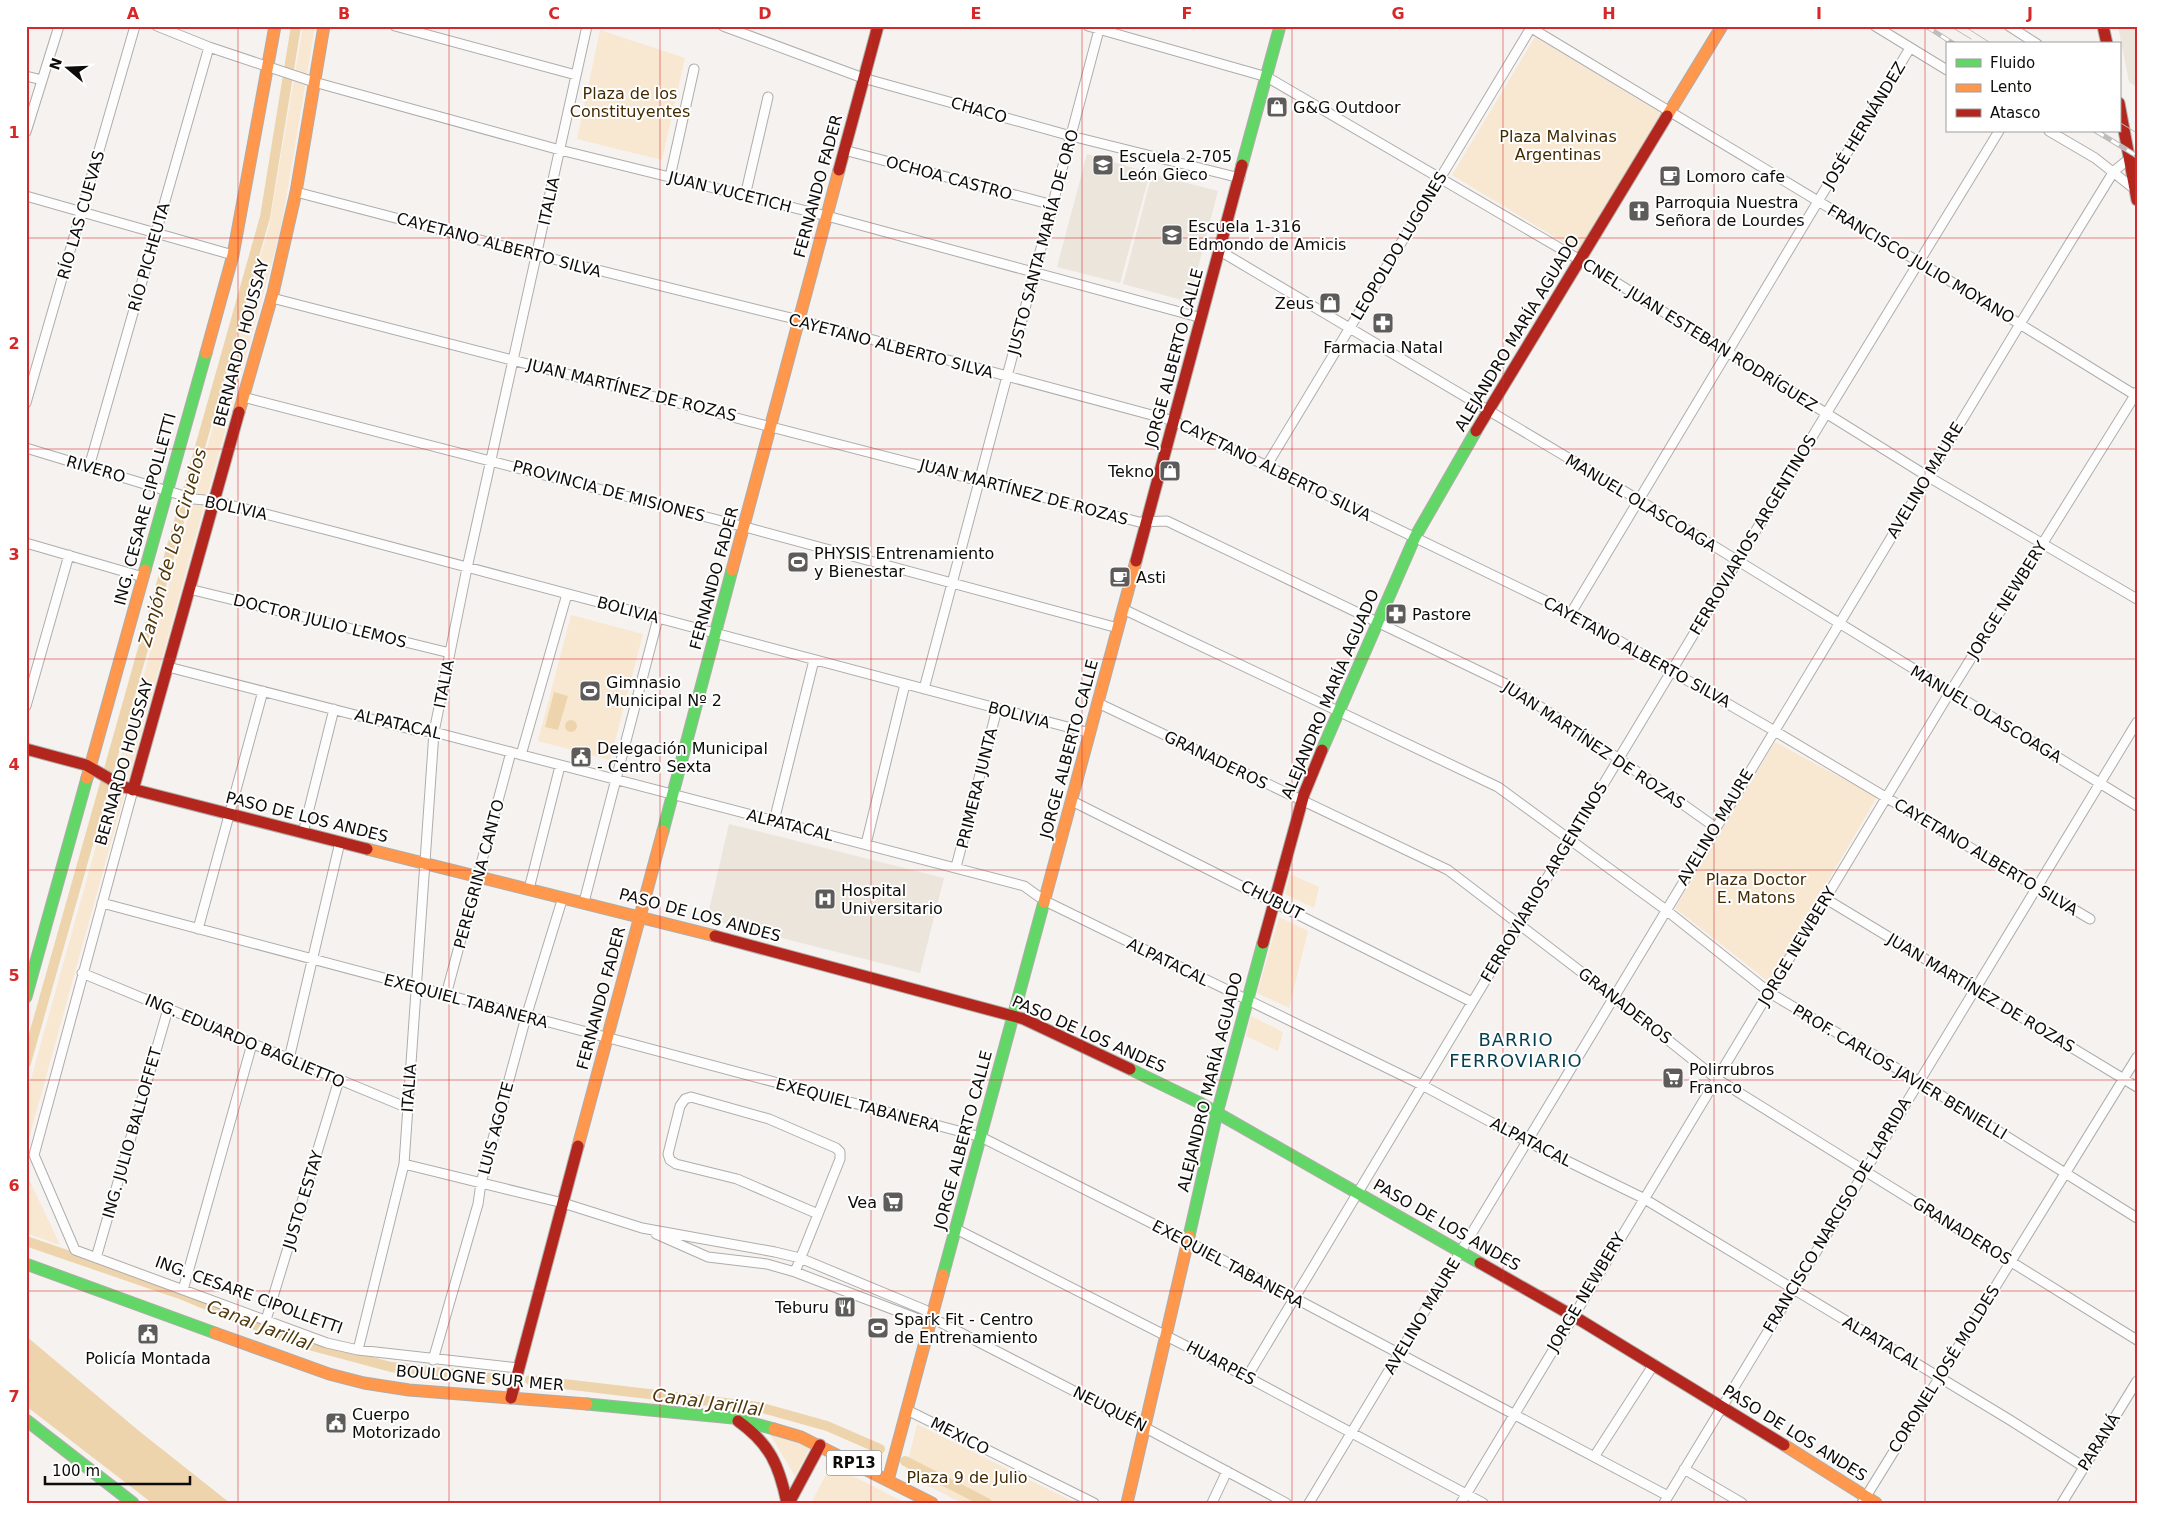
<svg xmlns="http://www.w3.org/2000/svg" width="2163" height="1529" font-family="'DejaVu Sans',sans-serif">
<rect width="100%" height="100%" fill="#f5f2ef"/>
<path fill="#ebe5dc" d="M2118,26h19v61l-8,-5z
M1087,154l63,19 -30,110 -63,-16z
M1152,174l66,17 -29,111 -66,-18z
M729,824l215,54 -24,95 -213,-54z"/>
<path fill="#f8e8d2" d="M303,26h12l-34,203 -255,920v-52l243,-871z
M600,30l85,28 -23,102 -85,-21z
M1535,37l129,78 -83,138 -129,-78z
M571,615l72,19 -33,126 -72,-19z
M1775,742l102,55 -108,185 -94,-74z
M1290,874l29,13 -5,21 -29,-14z
M1279,917l29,14 -19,77 -32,-15z
M1251,1016l32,16 -5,19 -32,-15z
M27,1175l33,70 -34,-12z
M917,1424l159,79h-114l-57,-29z
M769,1433l42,13 -16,30z
M831,1465l75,38h-95z"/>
<path fill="#eed4ac" d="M554,692l14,4 -10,34 -13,-3z
M565 726a6 6 0 1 1 12 0a6 6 0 1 1-12 0Z
M26,1336l113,95 91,72h-78l-126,-97z"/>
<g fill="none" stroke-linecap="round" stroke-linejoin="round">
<path stroke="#eed4ac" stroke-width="10" d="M26,1063l239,-846 31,-191
M26,1241l154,53 114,47 97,26 110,12
M530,1380l229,27 68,19 53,23
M905,1461l82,42"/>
<g stroke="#afadab" stroke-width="11">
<path id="street" d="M157,26l52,21 105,35 246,68 267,66 375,102
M395,26l181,49
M723,26l140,52 208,58 169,42
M1088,26l179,51 313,183 347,216 210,123
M1528,26l391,236 216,133
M1875,26l72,44
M2009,26l28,18
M26,76l16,4
M2049,131l46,27 42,33
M26,132l33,-106
M844,150l209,55
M670,177l24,-108
M296,192l241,63 262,65 375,101 397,192 202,117 317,189
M26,196l207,59
M745,196l23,-99
M1220,251l419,249 498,306
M272,298l867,224 28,-1 339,163 113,75 96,68
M243,397l502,130 373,101
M26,403l109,-377
M26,448l168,51 21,2 124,32 751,200
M1267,465l265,-439
M89,467l120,-420
M26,543l117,34
M189,589l261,64
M1123,609l375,178 168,123 104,83 148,88 219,137
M1571,613l339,-565
M168,667l246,63 20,2 590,154 21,15 377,184 104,56 117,57 367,222 74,47
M924,689l176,-663
M1098,703l350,167 166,127 103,82 420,261
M26,706l43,-151
M521,755l46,-161
M133,790l-99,365 41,95 252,93 31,7 160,18
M1072,801l400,201
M774,821l40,-161
M303,833l31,-124
M866,844l39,-160
M956,867l41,-158
M529,889l31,-123
M1826,899l311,188
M584,902l74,-284
M102,903l879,234 206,104 481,255
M198,929l65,-238
M82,973l326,135
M446,995l65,-243
M289,1059l51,-217
M404,1164l159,39 79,25 133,24 25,6 125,52 7,8 212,109 142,76
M956,1229l291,148 236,126
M656,1234l52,23 59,7 28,8 126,48 11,-2
M96,1258l72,-249
M795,1272c15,-38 30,-76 45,-113v-7l-4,-4 -67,-29 -78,-22 -6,2 -5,7 -12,48 2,6 6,4 61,15 81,35
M183,1290l69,-246
M266,1320l73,-240
M358,1350l46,-186 30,-432 33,-164 120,-542
M433,1360l45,-156 3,-21 45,-166 37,-120
M1247,1377l579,-963 173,-283
M907,1410l187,93
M1594,1457l60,-93
M1684,1469l58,34
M1212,1503l15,-32
M1309,1503l711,-1179 94,-153 16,-13
M1461,1503l489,-811 187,-300
M1664,1503l473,-781
M1862,1503l275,-446
M2062,1503l75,-122"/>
</g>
<g stroke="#afadab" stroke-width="13">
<path id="fast" d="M1242,165l38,-139
M145,570l61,-217
M1322,750l93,-213 61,-106
M663,831l69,-261
M26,997l61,-219
M1130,1069l68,33 282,161
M1189,1236l28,-123 46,-170
M26,1264l189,69
M943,1275l101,-373
M587,1404l146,14 41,11
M26,1420l107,83"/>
</g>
<g stroke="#afadab" stroke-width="13">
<path id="slow" d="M1667,116l55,-90
M206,353l27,-98 42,-229
M239,412l34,-119 23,-101 28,-166
M732,570l107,-400
M87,778l58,-208
M367,849l348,87
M1044,902l92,-341
M578,1146l85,-315
M215,1333l114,41 35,9 45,7 178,14
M774,1429l27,8 131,66
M1784,1445l92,58
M888,1480l55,-205
M1127,1503l62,-267"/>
</g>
<g stroke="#afadab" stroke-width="13">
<path id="jam" d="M2103,26l4,18
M2119,103l18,97
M839,170l39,-144
M1476,431l191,-315
M1136,561l106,-396
M26,749l60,16 38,22 243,62
M133,790l106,-378
M715,936l309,83 106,50
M1263,943l41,-149 18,-44
M1480,1263l100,57 204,125
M511,1398l67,-252
M738,1421c32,23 41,44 49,82
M789,1503l31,-58"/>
</g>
<use href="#street" stroke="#fefdfd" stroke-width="9"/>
<use href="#fast" stroke="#63d668" stroke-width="11"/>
<use href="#slow" stroke="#ff974d" stroke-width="11"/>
<use href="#jam" stroke="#b3261e" stroke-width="11"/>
<path stroke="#bebdbc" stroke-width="1" d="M1950,26l21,13
M1964,26l28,18
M2119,122l18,11"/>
<g stroke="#bebdbc" stroke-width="5">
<path id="rail" d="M1926,26l28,18
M2096,131l41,25"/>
</g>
<use href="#rail" stroke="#fff" stroke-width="3" stroke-dasharray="9" stroke-linecap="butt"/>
</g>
<path fill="none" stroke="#d62828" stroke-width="1" stroke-opacity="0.55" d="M238,26v1477M449,26v1477M660,26v1477M871,26v1477M1082,26v1477M1292,26v1477M1503,26v1477M1714,26v1477M1925,26v1477M26,238h2111M26,449h2111M26,659h2111M26,870h2111M26,1080h2111M26,1291h2111"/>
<defs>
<g id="shop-square" transform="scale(1.125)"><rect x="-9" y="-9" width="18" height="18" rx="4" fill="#5e5c5a" stroke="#fff"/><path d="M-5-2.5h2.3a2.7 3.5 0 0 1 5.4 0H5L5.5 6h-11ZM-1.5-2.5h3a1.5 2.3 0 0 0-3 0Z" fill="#fff"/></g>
<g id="school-square" transform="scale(1.125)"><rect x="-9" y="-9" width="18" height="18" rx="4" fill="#5e5c5a" stroke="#fff"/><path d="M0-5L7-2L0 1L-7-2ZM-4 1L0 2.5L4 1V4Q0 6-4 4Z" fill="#fff"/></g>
<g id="cafe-square" transform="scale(1.125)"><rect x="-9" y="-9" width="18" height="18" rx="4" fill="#5e5c5a" stroke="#fff"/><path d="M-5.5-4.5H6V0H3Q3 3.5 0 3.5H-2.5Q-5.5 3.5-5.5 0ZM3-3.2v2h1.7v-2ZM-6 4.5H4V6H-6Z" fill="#fff"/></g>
<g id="church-square" transform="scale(1.125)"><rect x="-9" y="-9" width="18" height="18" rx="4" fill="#5e5c5a" stroke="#fff"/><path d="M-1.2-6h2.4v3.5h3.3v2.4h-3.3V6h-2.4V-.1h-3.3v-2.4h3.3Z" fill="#fff"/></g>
<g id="pharmacy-square" transform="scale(1.125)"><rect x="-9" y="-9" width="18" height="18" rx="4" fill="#5e5c5a" stroke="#fff"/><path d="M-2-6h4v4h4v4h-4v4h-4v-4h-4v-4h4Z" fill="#fff"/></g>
<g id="stadium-square" transform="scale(1.125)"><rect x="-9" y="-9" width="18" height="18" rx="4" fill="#5e5c5a" stroke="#fff"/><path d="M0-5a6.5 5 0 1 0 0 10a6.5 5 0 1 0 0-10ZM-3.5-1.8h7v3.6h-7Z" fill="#fff"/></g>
<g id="civic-square" transform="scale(1.125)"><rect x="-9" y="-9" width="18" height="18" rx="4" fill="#5e5c5a" stroke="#fff"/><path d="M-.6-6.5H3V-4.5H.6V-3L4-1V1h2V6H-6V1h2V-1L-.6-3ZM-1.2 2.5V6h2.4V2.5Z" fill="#fff"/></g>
<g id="hospital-square" transform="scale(1.125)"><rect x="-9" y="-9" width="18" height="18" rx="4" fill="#5e5c5a" stroke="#fff"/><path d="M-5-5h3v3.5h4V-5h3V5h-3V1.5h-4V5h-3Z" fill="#fff"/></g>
<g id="supermarket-square" transform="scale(1.125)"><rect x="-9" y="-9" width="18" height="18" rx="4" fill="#5e5c5a" stroke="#fff"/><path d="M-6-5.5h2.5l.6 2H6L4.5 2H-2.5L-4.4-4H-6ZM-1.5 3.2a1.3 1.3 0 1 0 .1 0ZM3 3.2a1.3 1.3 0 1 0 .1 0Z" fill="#fff"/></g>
<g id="restaurant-square" transform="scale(1.125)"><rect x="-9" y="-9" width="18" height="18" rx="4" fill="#5e5c5a" stroke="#fff"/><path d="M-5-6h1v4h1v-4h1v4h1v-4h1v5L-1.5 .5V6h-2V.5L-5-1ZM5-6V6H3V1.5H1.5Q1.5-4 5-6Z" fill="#fff"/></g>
</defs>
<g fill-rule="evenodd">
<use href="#shop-square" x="1277" y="107"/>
<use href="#school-square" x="1103" y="165"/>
<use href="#cafe-square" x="1670" y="176"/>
<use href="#church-square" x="1639" y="211"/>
<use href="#school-square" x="1172" y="235"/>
<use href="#shop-square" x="1330" y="303"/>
<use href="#pharmacy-square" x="1383" y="323"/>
<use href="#shop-square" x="1170" y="471"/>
<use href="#stadium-square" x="798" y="562"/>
<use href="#cafe-square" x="1120" y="577"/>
<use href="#pharmacy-square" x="1396" y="614"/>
<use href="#stadium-square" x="590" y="691"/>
<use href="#civic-square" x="581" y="757"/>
<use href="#hospital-square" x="825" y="899"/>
<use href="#supermarket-square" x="1673" y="1078"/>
<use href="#supermarket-square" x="893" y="1202"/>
<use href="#restaurant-square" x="845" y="1307"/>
<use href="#stadium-square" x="878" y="1328"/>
<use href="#civic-square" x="148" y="1334"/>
<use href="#civic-square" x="336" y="1423"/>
</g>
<g text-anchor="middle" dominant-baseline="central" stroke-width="4" stroke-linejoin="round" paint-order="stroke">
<rect fill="#fff" stroke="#565553" stroke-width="1" x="826.5" y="1450.5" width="55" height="25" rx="4"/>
<g font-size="15" font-weight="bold" fill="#0d0c09">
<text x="854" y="1463">RP13</text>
</g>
<g font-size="16" fill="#432a00" stroke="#fff">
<text x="630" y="93">Plaza de los<tspan x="630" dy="18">Constituyentes</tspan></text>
<text x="1558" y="136">Plaza Malvinas<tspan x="1558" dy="18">Argentinas</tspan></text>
<text x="1756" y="879">Plaza Doctor<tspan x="1756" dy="18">E. Matons</tspan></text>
<text x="967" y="1477">Plaza 9 de Julio</text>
</g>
<g font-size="16" fill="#0d0c09" stroke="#fff" text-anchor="start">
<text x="1293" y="107">G&amp;G Outdoor</text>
<text x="1119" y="156">Escuela 2-705<tspan x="1119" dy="18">León Gieco</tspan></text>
<text x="1686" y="176">Lomoro cafe</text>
<text x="1655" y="202">Parroquia Nuestra<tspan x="1655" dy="18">Señora de Lourdes</tspan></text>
<text x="1188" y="226">Escuela 1-316<tspan x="1188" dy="18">Edmondo de Amicis</tspan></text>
<text x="1314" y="303" text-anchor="end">Zeus</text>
<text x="1383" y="347" text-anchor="middle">Farmacia Natal</text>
<text x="1154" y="471" text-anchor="end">Tekno</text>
<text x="814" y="553">PHYSIS Entrenamiento<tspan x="814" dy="18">y Bienestar</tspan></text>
<text x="1136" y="577">Asti</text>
<text x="1412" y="614">Pastore</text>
<text x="606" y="682">Gimnasio<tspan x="606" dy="18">Municipal Nº 2</tspan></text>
<text x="597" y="748">Delegación Municipal<tspan x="597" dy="18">- Centro Sexta</tspan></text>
<text x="841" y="890">Hospital<tspan x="841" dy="18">Universitario</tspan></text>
<text x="1689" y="1069">Polirrubros<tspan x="1689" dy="18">Franco</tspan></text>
<text x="877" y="1202" text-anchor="end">Vea</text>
<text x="829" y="1307" text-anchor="end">Teburu</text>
<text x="894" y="1319">Spark Fit - Centro<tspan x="894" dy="18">de Entrenamiento</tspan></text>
<text x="148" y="1358" text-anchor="middle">Policía Montada</text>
<text x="352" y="1414">Cuerpo<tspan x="352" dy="18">Motorizado</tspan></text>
</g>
<g font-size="16" fill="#0d0c09" stroke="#fff">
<text transform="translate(979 110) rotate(16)">CHACO</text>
<text transform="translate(1864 125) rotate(-59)">JOSÉ HERNÁNDEZ</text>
<text transform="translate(949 178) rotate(15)">OCHOA CASTRO</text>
<text transform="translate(818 186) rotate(-75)">FERNANDO FADER</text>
<text transform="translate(730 192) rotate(14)">JUAN VUCETICH</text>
<text transform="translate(549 201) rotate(-78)">ITALIA</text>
<text transform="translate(81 215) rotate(-74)">RÍO LAS CUEVAS</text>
<text transform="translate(1043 242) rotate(-75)">JUSTO SANTA MARÍA DE ORO</text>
<text transform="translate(499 245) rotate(15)">CAYETANO ALBERTO SILVA</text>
<text transform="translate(1399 246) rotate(-59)">LEOPOLDO LUGONES</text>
<text transform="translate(149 257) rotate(-74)">RÍO PICHEUTA</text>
<text transform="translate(1921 264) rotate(31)">FRANCISCO JULIO MOYANO</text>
<text transform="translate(1517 333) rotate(-59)">ALEJANDRO MARÍA AGUADO</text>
<text transform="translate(1700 335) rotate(32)">CNEL. JUAN ESTEBAN RODRÍGUEZ</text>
<text transform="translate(241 343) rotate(-75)">BERNARDO HOUSSAY</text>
<text transform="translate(891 346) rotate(15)">CAYETANO ALBERTO SILVA</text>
<text transform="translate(1174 358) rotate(-75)">JORGE ALBERTO CALLE</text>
<text transform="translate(632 390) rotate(14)">JUAN MARTÍNEZ DE ROZAS</text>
<text transform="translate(96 469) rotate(16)">RIVERO</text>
<text transform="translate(1275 470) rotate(26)">CAYETANO ALBERTO SILVA</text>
<text transform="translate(1925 480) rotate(-59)">AVELINO MAURE</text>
<text transform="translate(609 491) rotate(15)">PROVINCIA DE MISIONES</text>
<text transform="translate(1024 492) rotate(15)">JUAN MARTÍNEZ DE ROZAS</text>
<text transform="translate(1641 503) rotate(31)">MANUEL OLASCOAGA</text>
<text transform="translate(236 508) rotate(12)">BOLIVIA</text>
<text transform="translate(145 509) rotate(-75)">ING. CESARE CIPOLLETTI</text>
<text transform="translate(1753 535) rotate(-59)">FERROVIARIOS ARGENTINOS</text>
<text transform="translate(714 578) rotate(-75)">FERNANDO FADER</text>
<text transform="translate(2007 600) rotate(-58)">JORGE NEWBERY</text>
<text transform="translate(628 610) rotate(15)">BOLIVIA</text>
<text transform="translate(320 621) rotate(14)">DOCTOR JULIO LEMOS</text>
<text transform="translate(1637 652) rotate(29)">CAYETANO ALBERTO SILVA</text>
<text transform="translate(444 684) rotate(-79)">ITALIA</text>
<text transform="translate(1330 694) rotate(-67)">ALEJANDRO MARÍA AGUADO</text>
<text transform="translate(1986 714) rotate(31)">MANUEL OLASCOAGA</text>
<text transform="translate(1019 715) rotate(15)">BOLIVIA</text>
<text transform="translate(398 724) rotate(13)">ALPATACAL</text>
<text transform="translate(1594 745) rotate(34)">JUAN MARTÍNEZ DE ROZAS</text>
<text transform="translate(1069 749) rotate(-75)">JORGE ALBERTO CALLE</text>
<text transform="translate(1216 760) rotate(26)">GRANADEROS</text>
<text transform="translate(124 762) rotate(-74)">BERNARDO HOUSSAY</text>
<text transform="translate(977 788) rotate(-76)">PRIMERA JUNTA</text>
<text transform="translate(307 817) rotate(14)">PASO DE LOS ANDES</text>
<text transform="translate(790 825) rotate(14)">ALPATACAL</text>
<text transform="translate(1715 827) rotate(-59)">AVELINO MAURE</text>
<text transform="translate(1986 857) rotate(31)">CAYETANO ALBERTO SILVA</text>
<text transform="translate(479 874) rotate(-75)">PEREGRINA CANTO</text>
<text transform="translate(1544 882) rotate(-59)">FERROVIARIOS ARGENTINOS</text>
<text transform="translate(1272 900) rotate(27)">CHUBUT</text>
<text transform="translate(700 915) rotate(15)">PASO DE LOS ANDES</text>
<text transform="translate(1797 946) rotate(-59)">JORGE NEWBERY</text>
<text transform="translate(1168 962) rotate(26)">ALPATACAL</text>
<text transform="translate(1981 993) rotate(31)">JUAN MARTÍNEZ DE ROZAS</text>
<text transform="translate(601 998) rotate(-75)">FERNANDO FADER</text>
<text transform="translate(466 1001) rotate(15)">EXEQUIEL TABANERA</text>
<text transform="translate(1625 1006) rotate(38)">GRANADEROS</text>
<text transform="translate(1089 1034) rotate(24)">PASO DE LOS ANDES</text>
<text transform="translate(245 1041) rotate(23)">ING. EDUARDO BAGLIETTO</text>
<text transform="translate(1900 1072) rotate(31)">PROF. CARLOS JAVIER BENIELLI</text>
<text transform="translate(1210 1082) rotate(-76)">ALEJANDRO MARÍA AGUADO</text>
<text transform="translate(409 1088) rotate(-86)">ITALIA</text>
<text transform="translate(858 1105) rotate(15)">EXEQUIEL TABANERA</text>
<text transform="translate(496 1128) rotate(-75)">LUIS AGOTE</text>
<text transform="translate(132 1133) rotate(-74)">ING. JULIO BALLOFFET</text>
<text transform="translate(963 1140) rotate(-75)">JORGE ALBERTO CALLE</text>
<text transform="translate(1531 1142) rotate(27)">ALPATACAL</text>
<text transform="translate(303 1200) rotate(-73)">JUSTO ESTAY</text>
<text transform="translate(1837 1215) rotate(-59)">FRANCISCO NARCISO DE LAPRIDA</text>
<text transform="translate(1447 1225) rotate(30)">PASO DE LOS ANDES</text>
<text transform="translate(1962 1231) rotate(32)">GRANADEROS</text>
<text transform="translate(1228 1264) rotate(28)">EXEQUIEL TABANERA</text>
<text transform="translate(1586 1292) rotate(-59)">JORGE NEWBERY</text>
<text transform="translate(249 1295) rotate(20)">ING. CESARE CIPOLLETTI</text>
<text transform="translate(1422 1316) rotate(-59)">AVELINO MAURE</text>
<text transform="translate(1882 1343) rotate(31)">ALPATACAL</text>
<text transform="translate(1221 1363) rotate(28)">HUARPES</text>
<text transform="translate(1944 1369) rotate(-58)">CORONEL JOSÉ MOLDES</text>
<text transform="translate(480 1378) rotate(5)">BOULOGNE SUR MER</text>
<text transform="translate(1110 1409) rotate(27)">NEUQUÉN</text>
<text transform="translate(1795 1433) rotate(32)">PASO DE LOS ANDES</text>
<text transform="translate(960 1436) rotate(27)">MEXICO</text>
<text transform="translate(2099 1442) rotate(-58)">PARANÁ</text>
</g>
<g font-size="18" font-style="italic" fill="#50370a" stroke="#fff">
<text transform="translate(172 547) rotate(-74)">Zanjón de Los Ciruelos</text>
<text transform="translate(260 1325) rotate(21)">Canal Jarillal</text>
<text transform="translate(708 1402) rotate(8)">Canal Jarillal</text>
</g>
<g font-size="18" letter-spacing="1" fill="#053f4e" stroke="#fff">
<text x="1516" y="1039">BARRIO<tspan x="1516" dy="21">FERROVIARIO</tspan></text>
</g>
</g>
<rect width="2163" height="1529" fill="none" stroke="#ffffff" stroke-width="55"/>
<rect x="1946" y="42" width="175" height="90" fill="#ffffff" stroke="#9e9e9d"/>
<rect x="1956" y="59" width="25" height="8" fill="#63d668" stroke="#9e9e9d"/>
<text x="1990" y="68" font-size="15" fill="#0d0c09">Fluido</text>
<rect x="1956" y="84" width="25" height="8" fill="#ff974d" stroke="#9e9e9d"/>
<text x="1990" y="92" font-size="15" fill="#0d0c09">Lento</text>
<rect x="1956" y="109" width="25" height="8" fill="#b3261e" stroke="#9e9e9d"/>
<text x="1990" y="118" font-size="15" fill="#0d0c09">Atasco</text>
<g transform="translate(68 68) rotate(289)" stroke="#ffffff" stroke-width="4" paint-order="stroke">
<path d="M0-4L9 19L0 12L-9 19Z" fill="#0d0c09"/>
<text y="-8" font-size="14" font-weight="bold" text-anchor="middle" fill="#0d0c09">N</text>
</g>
<path d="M45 1476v8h145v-8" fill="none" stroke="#0d0c09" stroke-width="2.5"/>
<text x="52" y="1476" font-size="15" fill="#0d0c09" stroke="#ffffff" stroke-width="4" paint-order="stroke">100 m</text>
<rect x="28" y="28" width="2108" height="1474" fill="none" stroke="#d62828" stroke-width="2"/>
<g font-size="16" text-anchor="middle" font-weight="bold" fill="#d62828">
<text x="133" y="19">A</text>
<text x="344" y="19">B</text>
<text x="554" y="19">C</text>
<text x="765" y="19">D</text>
<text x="976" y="19">E</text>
<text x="1187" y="19">F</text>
<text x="1398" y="19">G</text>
<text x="1609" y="19">H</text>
<text x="1819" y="19">I</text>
<text x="2030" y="19">J</text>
<text x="14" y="138">1</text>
<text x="14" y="349">2</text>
<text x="14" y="560">3</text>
<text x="14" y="770">4</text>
<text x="14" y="981">5</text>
<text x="14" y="1191">6</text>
<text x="14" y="1402">7</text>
</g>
</svg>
